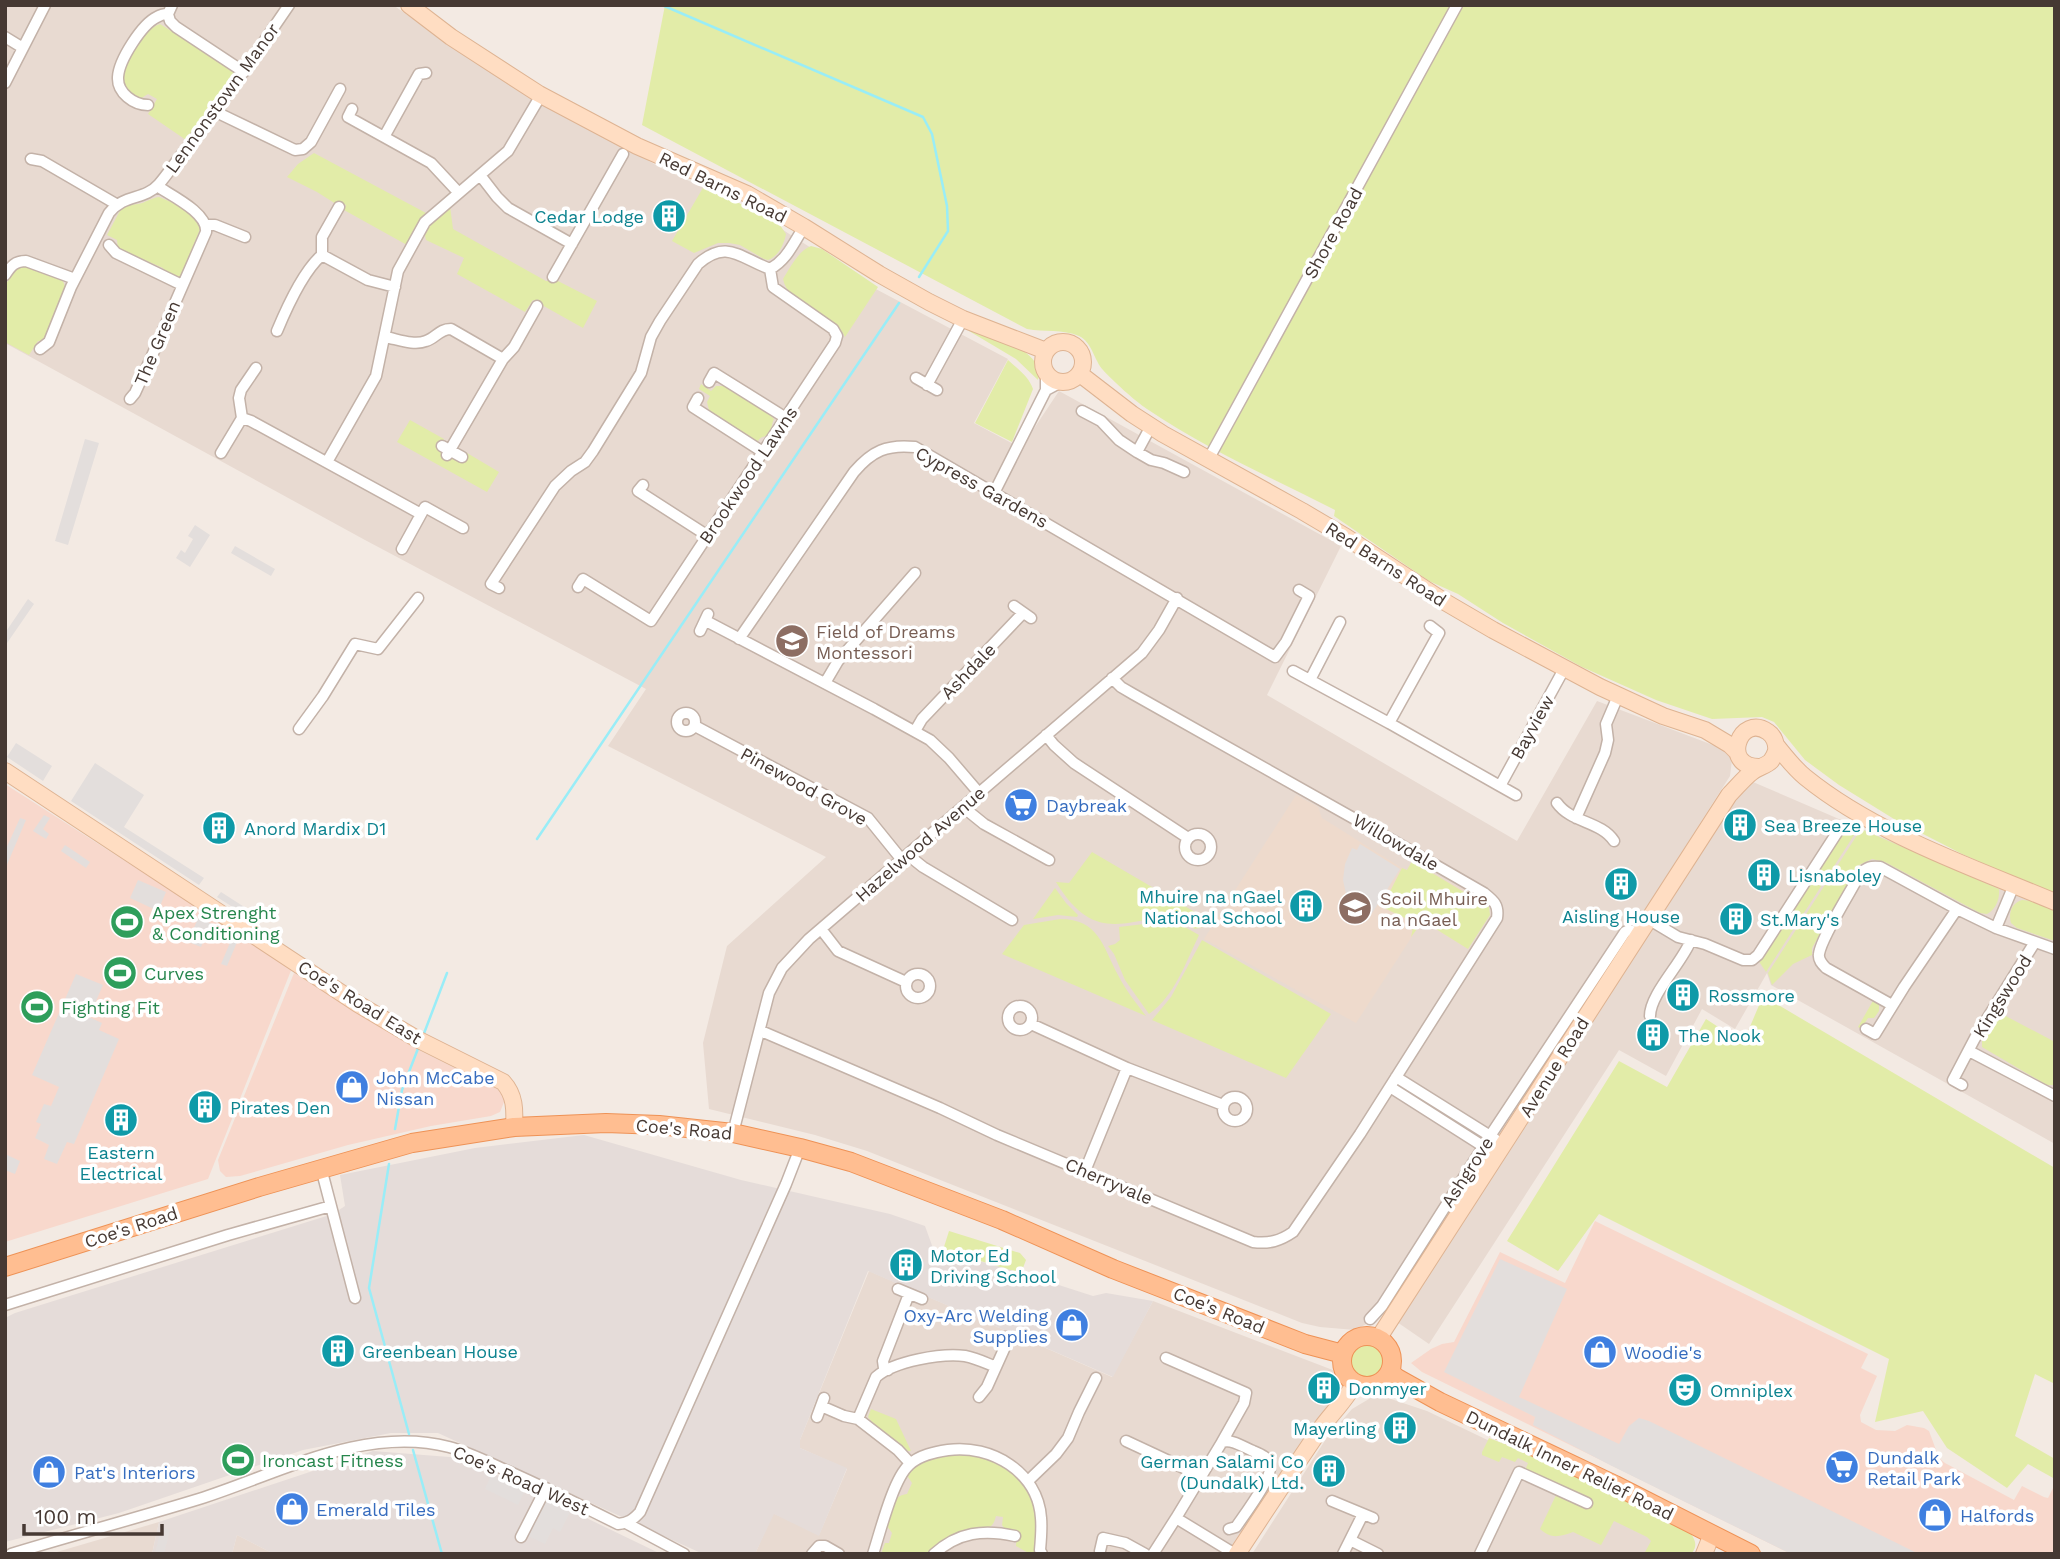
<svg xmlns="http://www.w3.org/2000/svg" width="2060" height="1559" font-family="'Work Sans',sans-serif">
<rect width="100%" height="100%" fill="#f3eae3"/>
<path fill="#e8dad1" d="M5,5h388l71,50 197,113 91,42 120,77 136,72 -34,64 47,25 38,-57 282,155 -74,149 250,146 80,-140 129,49 6,10 -2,16 -276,434 -58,87 -22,23 -19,10 -35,-3 -18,-4 -435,-172 -52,-16 -106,-26 -6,-66 24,-97 99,-89 -218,-111 38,-57 -281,-149 -360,-197z
M1753,782l302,130v232l-284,-159 -4,-12 -32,56 -33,-20 -36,67 -47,-26 -190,294 -32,-22 331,-518z
M869,1271l243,106 41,-76 185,71 -3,22 -104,160h-476l18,-41 46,22 28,-66 -47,-21v-8z
M1374,1396h8l45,15 257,123 8,20h-440l74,-115 26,-30z
M159,1522l-7,32h-102z
M237,1535l37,19h-42z"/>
<path fill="#f8d8cc" d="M5,784l287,184 -84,211 -203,63z
M294,973l119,74 84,42 7,7v6l-4,10 -9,4 -60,10 -83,19 -108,31 -14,1 -6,-6 -2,-11z
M1595,1221l273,133 -7,14 16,8 -17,39 1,7 15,8 19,1 12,-6 17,3 5,3 10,27 6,5 69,37 8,-14 22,11 4,1 7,-14v70h-264l-369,-182 -11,-9 20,-14 11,-5 12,-2 46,-90 65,31z"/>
<path fill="#e5dcd9" d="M584,1135l157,45 149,34 35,12 9,25 66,15 93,30 13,-3 47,8 -40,76 -245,-106 -68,169v8l47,20 -28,68 -45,-22 -19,40h-52l-265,-121h-47l-88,17 -184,63 -114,29v-224l10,-5 318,-99 12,-8 -5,-31 135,-27z
M373,1451l89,7 199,96h-387l-37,-19 -5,19h-80l7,-32z"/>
<path fill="#eedacc" d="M1296,795l22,12 4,11 80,50 5,2 5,-9 70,40 8,14 -22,34 -46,-28 -66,102 -152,-84z"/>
<path fill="#e2eca8" d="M665,5h1390v890l-93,-41 -68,-35 -55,-34 -34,-25 -31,-38 -12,-5 -50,2 -56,-19 -74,-33 -79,-44 -45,-29 -29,-13 -95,-65 1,-6c-63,-32 -129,-61 -188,-101 -12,-8 -34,-28 -44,-39 -9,-10 -11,-28 -24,-34 -16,-7 -35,-4 -52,-7l-385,-204z
M160,24l76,48 -5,6 3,2 -48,60 -38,-26 9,-15 -9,-5 -8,5 -12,-6 -7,-13c5,-19 19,-49 39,-56z
M314,153l112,60 -19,32 -63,-35 2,-5 -8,-3 -2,2 -19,-12 -30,-15 11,-13z
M704,186l74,36 8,12c-2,10 -7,22 -18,26l-4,-1 -24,-14 -11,-2h-11l-24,10 -22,-12z
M159,197c16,6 33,15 42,30l-20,49 -4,1 -12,-4 -2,-5 -30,-13 -3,1 -12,-7 -1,-9 -10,-5 15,-28c6,-2 10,-2 16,-3 7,-1 13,-6 21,-7z
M450,206l3,23 93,52 10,-1 41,21 -14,27 -50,-28 -8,12 -68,-38 7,-16 -38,-18 -2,-8 7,-10z
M811,246l11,3 56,38 -33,50c-11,-26 -57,-31 -62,-58 7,-11 15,-28 28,-33z
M23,264l9,2 1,4 19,7 4,-1 6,3 5,12 -22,50h-7l-9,14 -24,-13v-57l13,-18z
M974,329c21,9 72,22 64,51l-22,-21 -47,-28z
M1008,360c10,9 21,17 25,29l-21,53 -37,-19z
M725,383l43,30 6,6c-3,5 -1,10 -6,15 -4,4 -7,2 -10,7l-6,-2 -44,-27 1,-2 -2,-8 3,-6 -11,-7 2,-5 10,7 5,-5h7z
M410,420l34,19 -5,11 17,9 6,-9 37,22 -12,20 -90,-50z
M1861,829l138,60c1,10 -3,20 -12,25l-7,-1 -95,-51 -13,-3 -13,6 -47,83v7l-19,9 -21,21 -4,-12z
M1844,832h12l-90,140 -8,-12z
M1092,852l120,70 -1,3 -16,4c-48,-35 -90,35 -139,-47l13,1z
M1412,861l77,46 1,8 -22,34 -45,-28 -12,16 2,-9 -4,-8 -27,-13 20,-39 5,2z
M1055,888l11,15 12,12 -1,2 -19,-2 -25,4z
M2022,900l10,1 23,9v31l-38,-13 -6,-5c-3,-10 1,-20 11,-23z
M1060,919c39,0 43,28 58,56 7,14 18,28 28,41l-144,-62 22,-29z
M1152,923l31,3 16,9c-13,27 -25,62 -50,79l-24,-34 -11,-26 -6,-8 7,-2 5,-4 -1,-13z
M1202,940l129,74 -45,64 -134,-58 19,-23z
M1763,996l292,172v216l-20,-10 -20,62 40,23v20l-27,-15 -21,24 -60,-40 -24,-37 -48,11 14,-63 -290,-145 -41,57 -51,-30 112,-180 48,26 39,-68 37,24z
M1874,999l5,4v8l-5,7h-6l-7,11 -3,-2z
M2000,1013l55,29v43h-8l-65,-38v-7z
M949,1231l71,22 6,7 -5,13 -78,-23z
M1350 1361a18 18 0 1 1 36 0a18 18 0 1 1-36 0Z
M871,1409l25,10 15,32h-3c-11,-12 -31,-21 -40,-34z
M1489,1438l49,19 153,77c5,7 6,12 1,19l-3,1h-45l7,-13 -4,-4 -33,-16 -13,24 -28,-13c-14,5 -22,7 -33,-3l17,-36 -34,-17 5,-13 -10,-5 -3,4 -13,-5 -3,5 -17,-7v-3z
M945,1452l48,5 31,25 14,28 -1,44h-7l-14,-8 1,-14 -12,-3 -3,-4 1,-8 -7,-1c-1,3 -2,8 -5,10 -4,3 -13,2 -17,3 -19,4 -32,10 -45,25h-48l4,-11h4l3,-10 -5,-7c4,-13 4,-31 20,-32l5,-11 -4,-6c2,-17 22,-21 37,-25z"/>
<path fill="#e3dedc" d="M85,439l14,4 -31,102 -13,-4z
M195,525l15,10 -20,32 -14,-9 5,-8 4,3 8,-14 -5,-3z
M235,546l40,23 -4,7 -40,-23z
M28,599l6,5 -29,42v-13z
M16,743l36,23 -9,15 -36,-24z
M95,763l49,32 -20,32 80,51 -5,7 -128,-84z
M44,815l6,3 -7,11 6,5 -3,5 -13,-8z
M20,818l6,2 -20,47 -1,-16z
M1360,844l40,25 -31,49 -21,-15 -5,-23 2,-16 7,-16 5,2z
M65,845l25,17 -4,6 -25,-17z
M138,880l28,12 -8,19 -28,-13z
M221,892l28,18 -4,5 -28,-18z
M199,916l19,12 -4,7 -7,-3 -6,15 -13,-5z
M232,938l6,2 -11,26 -6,-2z
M76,974l27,11 -14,32 13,6 -3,7 20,9 -45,105 -7,-2 -10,22 -13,-5 5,-14 -14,-7 6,-14 -5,-2 8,-18 7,2 8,-19 -27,-12z
M5,1154l15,7 -5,13 -10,-4z
M1500,1259l67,30 -48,108 100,47 10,-18 10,-8 10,3 270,133h-128l-179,-88 -79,-41 2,-8 -91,-45z
M491,1475l34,15 -7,15 -33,-16z
M545,1500l25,12 -10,20 -7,-4 -8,16 -17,-8z
M161,1528l9,2 -6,24h-9z"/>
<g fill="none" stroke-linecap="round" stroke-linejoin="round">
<path stroke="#99edf7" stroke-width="2.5" d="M662,5l261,112 9,17 15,72 1,25 -29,46
M537,839l362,-536
M423,1036l24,-63
M395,1129l7,-39 17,-44
M389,1164l-20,124 40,146
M413,1450l29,104"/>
<g stroke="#c3b2a8" stroke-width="13">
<path id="street" d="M172,5l-4,9 2,7 6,6 68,45
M5,37l18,11
M5,83l40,-78
M148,105c-14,0 -31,-12 -30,-28 1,-17 24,-53 39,-60 3,-2 8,-3 11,-3
M352,109l-4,8 83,46 27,29
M216,112l79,38 8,-1 8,-7 29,-53
M384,137l35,-63 7,-1
M31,159l11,2 74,43
M480,175l17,22 11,11 64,36
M339,207l-17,30v18l46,25 27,7
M207,225h8l30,12
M109,245l7,8 66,32
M5,275c6,-9 10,-14 21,-14l49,18
M553,277l70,-123
M277,331c10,-24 26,-60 45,-76
M385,337c12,2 29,9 41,4 10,-3 13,-12 25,-12l52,30
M40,349l9,-7 22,-55 38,-74c16,-20 35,-12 50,-29 8,-9 15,-20 23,-30 39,-48 72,-98 107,-149
M916,378l21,12
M709,382l5,-9 72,45
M927,385l36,-66
M1046,390l15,-8
M698,398l-5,9 70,45
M130,399l5,-6 16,-35 55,-126c2,-19 -34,-36 -49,-46
M1082,411l19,10 18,19 18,12 14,8 13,3 20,9
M242,418l9,3 170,93
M442,446l20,11
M1137,452l14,-26
M221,453l21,-35 -3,-20 2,-8 15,-22
M447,455l56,-96 11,-12 23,-41
M1208,460l249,-455
M327,462l49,-86 22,-105 27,-49 83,-71 33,-56
M643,485l-5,6 70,45
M994,493l52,-103v-17
M402,549l23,-42 38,21
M578,587l5,-8 68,42 184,-278 2,-7 -4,-7 -60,-42 -3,-18
M499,588l-8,-4 64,-98 16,-15 14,-9 8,-11 48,-78 10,-36 9,-16 38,-57c28,-25 41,-7 72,5 17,-9 24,-27 34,-42
M1014,606l17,12
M706,621l168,88 56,31 19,18 30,35
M1430,626l9,7 -50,90 111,63
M700,631l8,-17
M739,639l115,-167c18,-21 33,-28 61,-25l360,210 11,-15 23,-46 -10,-6
M1293,671l96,52
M1310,680l30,-58
M825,683l13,-22 77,-88
M677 722a9 9 0 1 1 18 0a9 9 0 1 1-18 0Z
M695,726l173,92 34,42
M299,729l24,-33 32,-52 23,5 40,-51
M915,731l7,-12 101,-106
M1046,735l8,10 20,18 114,75
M1516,795l-16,-9 64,-117
M1557,803c14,20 44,18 57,38
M963,807l21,17 65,36
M1576,818l29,-65 3,-13 -2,-16 12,-28
M1185 847a13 13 0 1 1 26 0a13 13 0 1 1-26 0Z
M908,855l15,12 89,53
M1648,919l30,18 27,7 38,16h9l6,-5 82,-127
M1996,928l18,-43
M821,929l17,22 68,31
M906 986a12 12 0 1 1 24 0a12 12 0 1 1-24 0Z
M1892,1005l-66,-37c-4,-4 -8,-8 -7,-14 2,-16 32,-63 41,-80 7,-7 11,-8 20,-7l77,42 39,19 59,21
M1008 1018a12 12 0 1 1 24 0a12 12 0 1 1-24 0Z
M1650,1016c0,-22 32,-53 41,-76
M1031,1024l96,44 -42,103
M1866,1029l9,5 29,-47 53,-78
M761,1031l179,77 57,27 256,107c16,2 27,-1 40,-10l67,-98 137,-216c2,-13 -3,-17 -13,-25l-106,-61 -245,-138 -12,-7 -9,-9
M1969,1051l86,45
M1127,1068l96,37
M1396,1077l99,62
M1962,1085l-9,-5 22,-42 60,-96
M1390,1087l99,63
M1223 1109a12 12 0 1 1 24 0a12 12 0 1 1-24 0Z
M733,1133l36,-140 13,-25 27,-29 333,-286 17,-23 18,-32
M321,1168l34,130
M898,1289l24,10
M5,1305l223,-70 103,-29
M1370,1319l12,-13 108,-170 135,-204 4,-2 10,3
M1166,1358l80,35 -2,10 -22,39
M996,1367l9,-20 1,-10
M888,1370l-4,-2 -1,-7 26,-67
M821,1406l23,10 14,3 40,31 12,13
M817,1417l7,-19
M858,1419l18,-42c18,-16 66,-24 89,-21 11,2 21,7 31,11l-9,20 -8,10
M1126,1441l75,35
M1028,1481l28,-27 12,-16 11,-26 17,-34
M1332,1501l41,17
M1176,1518l46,-76c11,-3 21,5 31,9 7,3 15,6 17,13 4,12 -26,51 -34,63l-7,2
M626,1523l58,31
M521,1537l25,-49
M1350,1540l28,14
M1100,1551l3,-13 22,5 20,11
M11,1554c62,-19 126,-36 188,-55 79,-25 165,-74 250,-52 19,5 37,14 54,22 39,17 77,36 115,55 10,-1 15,-4 22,-12l146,-328 14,-36
M812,1554l7,-8h6l14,8
M873,1554c7,-21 20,-75 36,-89 10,-10 26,-13 39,-15 43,-6 90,22 93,68 1,10 0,21 -1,32l2,4
M934,1554c24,-22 50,-25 81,-18
M1153,1554l23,-36 59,36
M1343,1554l20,-40
M1480,1554l39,-82 68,31"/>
</g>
<g stroke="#deb392" stroke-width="18">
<path id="secondary" d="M409,5l42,32 88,57 98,52 110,48 57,33 75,47 50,28 34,17 83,32
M1043 362a20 20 0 1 1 40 0a20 20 0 1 1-40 0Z
M1080,374l52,40 31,20 139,77 44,26 99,65 48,28 107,57 63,29 42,14 25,15 7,7
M1776,745c9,11 18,23 29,32 70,57 167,90 250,125
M5,771l353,233 59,35 86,43c12,13 12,28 11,45
M1378,1339l351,-544c8,-8 15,-17 23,-23 6,-5 14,-6 19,-11 2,-3 4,-6 5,-10 1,-7 -2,-15 -8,-19 -28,-20 -48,35 -9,35
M1237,1554c27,-41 54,-82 82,-123 10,-15 28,-32 35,-47
M1704,1554l8,-20"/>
</g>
<g stroke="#ee9256" stroke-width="20">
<path id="primary" d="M5,1267l254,-80 153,-44 102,-16 92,-4 53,2 74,8 67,15 51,14 151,58 111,49 192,75 38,10
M1342 1361a25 25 0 1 1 50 0a25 25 0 1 1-50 0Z
M1390,1372l7,6 43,24 175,83 136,69"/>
</g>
<use href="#street" stroke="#fff" stroke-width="10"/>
<use href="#secondary" stroke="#ffddc2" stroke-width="16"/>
<use href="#primary" stroke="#ffbe91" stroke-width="18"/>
</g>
<defs>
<g id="building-disc" transform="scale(1.75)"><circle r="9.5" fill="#0f9aa8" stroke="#fff"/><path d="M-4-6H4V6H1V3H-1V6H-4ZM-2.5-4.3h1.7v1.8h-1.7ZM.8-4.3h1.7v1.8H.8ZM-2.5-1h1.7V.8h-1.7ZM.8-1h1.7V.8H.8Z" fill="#fff"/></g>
<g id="school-disc" transform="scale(1.75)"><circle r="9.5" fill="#8d6e63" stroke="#fff"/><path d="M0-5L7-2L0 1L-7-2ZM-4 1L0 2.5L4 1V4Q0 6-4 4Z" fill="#fff"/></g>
<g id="supermarket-disc" transform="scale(1.75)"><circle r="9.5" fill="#3f7fe0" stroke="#fff"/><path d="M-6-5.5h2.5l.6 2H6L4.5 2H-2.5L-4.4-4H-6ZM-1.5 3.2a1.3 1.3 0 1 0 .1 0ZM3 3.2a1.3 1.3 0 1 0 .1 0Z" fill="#fff"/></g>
<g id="stadium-disc" transform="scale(1.75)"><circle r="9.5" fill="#2e9e5b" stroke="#fff"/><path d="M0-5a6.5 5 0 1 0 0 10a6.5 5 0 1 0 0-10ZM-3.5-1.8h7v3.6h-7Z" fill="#fff"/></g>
<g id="shop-disc" transform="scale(1.75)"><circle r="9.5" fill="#3f7fe0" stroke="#fff"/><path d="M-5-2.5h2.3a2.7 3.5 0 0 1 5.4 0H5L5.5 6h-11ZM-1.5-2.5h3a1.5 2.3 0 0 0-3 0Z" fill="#fff"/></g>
<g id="theatre-disc" transform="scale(1.75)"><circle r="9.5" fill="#0f9aa8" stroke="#fff"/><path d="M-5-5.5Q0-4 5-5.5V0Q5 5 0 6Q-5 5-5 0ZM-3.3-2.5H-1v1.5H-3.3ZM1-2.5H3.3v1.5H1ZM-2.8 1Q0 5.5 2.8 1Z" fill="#fff"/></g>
</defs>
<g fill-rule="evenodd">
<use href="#building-disc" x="669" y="216"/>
<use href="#school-disc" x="792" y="641"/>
<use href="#supermarket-disc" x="1021" y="805"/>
<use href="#building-disc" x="1740" y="825"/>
<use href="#building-disc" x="219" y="828"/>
<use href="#building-disc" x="1764" y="875"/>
<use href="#building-disc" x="1621" y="884"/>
<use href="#building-disc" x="1306" y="906"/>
<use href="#school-disc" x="1355" y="908"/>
<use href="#building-disc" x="1736" y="919"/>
<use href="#stadium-disc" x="127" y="922"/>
<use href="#stadium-disc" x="120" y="973"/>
<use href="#building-disc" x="1683" y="995"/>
<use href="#stadium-disc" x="37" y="1007"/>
<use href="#building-disc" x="1653" y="1035"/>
<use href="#shop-disc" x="352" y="1087"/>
<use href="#building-disc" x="205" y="1107"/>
<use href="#building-disc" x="121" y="1120"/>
<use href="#building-disc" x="906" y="1265"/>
<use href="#shop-disc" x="1072" y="1325"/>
<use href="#building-disc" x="338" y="1351"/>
<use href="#shop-disc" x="1600" y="1352"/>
<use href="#building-disc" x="1324" y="1388"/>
<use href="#theatre-disc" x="1685" y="1390"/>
<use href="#building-disc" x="1400" y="1428"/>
<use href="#stadium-disc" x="238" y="1460"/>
<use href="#supermarket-disc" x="1842" y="1467"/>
<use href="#building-disc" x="1329" y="1471"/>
<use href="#shop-disc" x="49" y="1472"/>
<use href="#shop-disc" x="292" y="1509"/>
<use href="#shop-disc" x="1935" y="1515"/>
</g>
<g text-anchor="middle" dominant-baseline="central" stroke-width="7" stroke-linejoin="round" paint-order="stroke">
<g font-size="18" fill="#463933" stroke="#fff">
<text transform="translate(222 98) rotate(-54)">Lennonstown Manor</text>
<text transform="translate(723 187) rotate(26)">Red Barns Road</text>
<text transform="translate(1333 233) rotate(-61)">Shore Road</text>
<text transform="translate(157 343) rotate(-67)">The Green</text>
<text transform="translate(748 475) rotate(-56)">Brookwood Lawns</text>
<text transform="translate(982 487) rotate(29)">Cypress Gardens</text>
<text transform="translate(1386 564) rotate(33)">Red Barns Road</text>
<text transform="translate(968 671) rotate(-46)">Ashdale</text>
<text transform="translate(1532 727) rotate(-61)">Bayview</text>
<text transform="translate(804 786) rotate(29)">Pinewood Grove</text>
<text transform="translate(1396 842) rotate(30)">Willowdale</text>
<text transform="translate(920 844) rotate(-41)">Hazelwood Avenue</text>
<text transform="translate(2002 996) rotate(-58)">Kingswood</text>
<text transform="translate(360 1002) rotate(32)">Coe's Road East</text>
<text transform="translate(1554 1067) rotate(-58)">Avenue Road</text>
<text transform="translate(684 1129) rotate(5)">Coe's Road</text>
<text transform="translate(1467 1172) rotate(-57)">Ashgrove</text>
<text transform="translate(1109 1181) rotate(23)">Cherryvale</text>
<text transform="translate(131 1227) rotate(-18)">Coe's Road</text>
<text transform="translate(1219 1310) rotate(22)">Coe's Road</text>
<text transform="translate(1570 1465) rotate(26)">Dundalk Inner Relief Road</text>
<text transform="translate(521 1480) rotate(24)">Coe's Road West</text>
</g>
<g font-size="18" fill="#0d838f" stroke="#fff" text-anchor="start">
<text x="644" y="216" text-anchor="end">Cedar Lodge</text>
<text x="1764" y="825">Sea Breeze House</text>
<text x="244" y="828">Anord Mardix D1</text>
<text x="1788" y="875">Lisnaboley</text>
<text x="1282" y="896" text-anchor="end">Mhuire na nGael<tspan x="1282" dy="21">National School</tspan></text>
<text x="1621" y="916" text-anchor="middle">Aisling House</text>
<text x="1760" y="919">St.Mary's</text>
<text x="1708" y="995">Rossmore</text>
<text x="1678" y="1035">The Nook</text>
<text x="230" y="1107">Pirates Den</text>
<text x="121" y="1152" text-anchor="middle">Eastern<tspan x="121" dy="21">Electrical</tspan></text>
<text x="930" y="1255">Motor Ed<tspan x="930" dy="21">Driving School</tspan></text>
<text x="362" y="1351">Greenbean House</text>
<text x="1348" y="1388">Donmyer</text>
<text x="1710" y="1390">Omniplex</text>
<text x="1376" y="1428" text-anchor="end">Mayerling</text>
<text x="1304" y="1461" text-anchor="end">German Salami Co<tspan x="1304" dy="21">(Dundalk) Ltd.</tspan></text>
</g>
<g font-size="18" fill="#785e54" stroke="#fff" text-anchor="start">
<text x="816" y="631">Field of Dreams<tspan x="816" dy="21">Montessori</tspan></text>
<text x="1380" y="898">Scoil Mhuire<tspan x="1380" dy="21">na nGael</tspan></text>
</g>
<g font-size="18" fill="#366cbe" stroke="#fff" text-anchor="start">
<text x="1046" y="805">Daybreak</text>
<text x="376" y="1077">John McCabe<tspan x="376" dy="21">Nissan</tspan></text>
<text x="1048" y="1315" text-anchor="end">Oxy-Arc Welding<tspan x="1048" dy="21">Supplies</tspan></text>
<text x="1624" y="1352">Woodie's</text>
<text x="1867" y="1457">Dundalk<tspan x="1867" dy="21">Retail Park</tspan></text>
<text x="74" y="1472">Pat's Interiors</text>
<text x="316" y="1509">Emerald Tiles</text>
<text x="1960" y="1515">Halfords</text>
</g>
<g font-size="18" fill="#27864d" stroke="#fff" text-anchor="start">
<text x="152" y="912">Apex Strenght<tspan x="152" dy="21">&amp; Conditioning</tspan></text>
<text x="144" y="973">Curves</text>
<text x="61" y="1007">Fighting Fit</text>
<text x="262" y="1460">Ironcast Fitness</text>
</g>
</g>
<rect width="2060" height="1559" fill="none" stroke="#463933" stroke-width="14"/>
<path d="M24 1524v10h138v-10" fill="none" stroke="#463933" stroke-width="3.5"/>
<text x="35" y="1524" font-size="21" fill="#463933" stroke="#ffffff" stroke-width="5" paint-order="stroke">100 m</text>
</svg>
